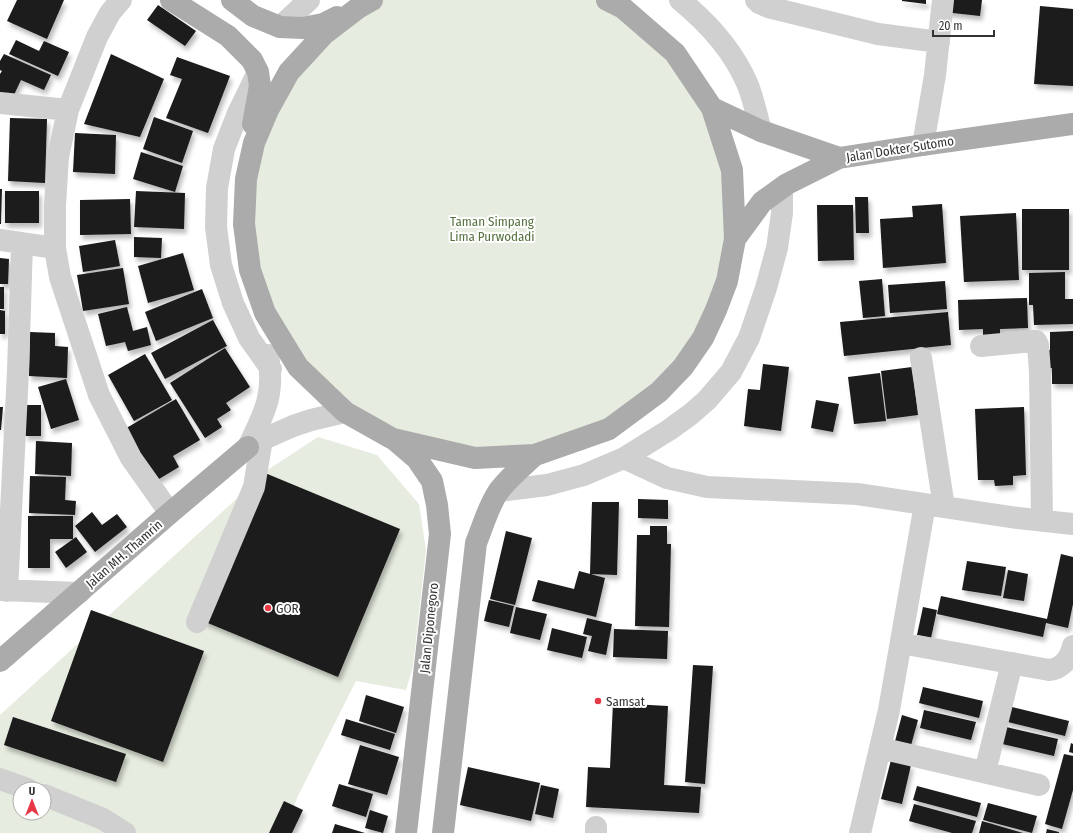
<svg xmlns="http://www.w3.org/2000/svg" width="1073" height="833" font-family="'Fira Sans Condensed',sans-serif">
<defs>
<filter id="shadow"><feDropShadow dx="2.5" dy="4.5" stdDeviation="2" flood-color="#0004"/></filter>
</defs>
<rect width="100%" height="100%" fill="#fff"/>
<path fill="#e6ecdf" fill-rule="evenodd" d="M374,0h233l16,8 89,100 23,131 -32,99 -94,91 -134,29 -130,-46 -80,-99 -19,-134 43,-107z
M318,437l59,18 42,49 7,46 -13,117 -7,23 -50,-9 -58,115 -15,37h-283v-118l269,-246zM20,789h24v24h-24z"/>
<path fill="#1a1a1a" filter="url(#shadow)" d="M17,0h47l-17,39 -40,-18z
M902,0h24v4l-24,-3z
M945,0h37l-2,16 -36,-4z
M158,5l38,26 -11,15 -38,-26z
M1040,6l33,3v77l-39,-2z
M16,40l23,11 5,-10 25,11 -11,24 -49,-22z
M4,54l47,21 -7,15 -23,-10 -9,19 -12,-5v-20l2,-3 -2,-1v-9z
M111,54l53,25 -24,58 -56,-13z
M177,57l53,19 -22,57 -42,-15 16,-39 -12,-4z
M154,117l39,14 -11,32 -39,-14z
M10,118l37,1 -2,64 -37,-2z
M75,133l41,2 -1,39 -42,-2z
M141,152l42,14 -8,26 -42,-13z
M0,189h2l-1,35h-1z
M5,191h34v32h-34z
M136,191l49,2 -1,36 -50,-2z
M855,197h13l1,36h-13z
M130,199l1,35 -51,1v-35z
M942,204l4,59 -63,5 -3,-49 33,-2 -1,-11z
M817,205h36l1,55 -36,1z
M1022,209h47v61h-47z
M1016,213l3,67 -55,2 -4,-66z
M134,237l28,1 -1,20 -27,-1z
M115,240l5,26 -37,6 -4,-26z
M183,253l11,37 -46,13 -10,-37z
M0,258l9,1 -1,25h-8z
M123,268l6,36 -46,7 -6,-36z
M1065,272v27h8v25l-39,1 -1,-20h-4v-32z
M882,279l3,37 -22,2 -4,-37z
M945,281l2,28 -57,4 -2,-28z
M0,287h4v22h-4z
M202,289l11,29 -57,23 -11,-29z
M1027,298l1,30 -28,1v11l-17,1v-12l-24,1 -1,-30z
M127,307l6,24 14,-4 4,18 -23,6 -3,-9 -19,4 -8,-32z
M0,310l5,1v23h-5z
M948,312l3,33 -107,11 -4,-34z
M213,320l14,26 -62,33 -14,-26z
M1073,331v53h-21v-16l-10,1 -1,-18 9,-1v-18z
M30,332l25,1v13l13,1 -1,31 -38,-2z
M225,348l25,39 -24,16 5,7 -14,9 5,8 -17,11 -35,-55z
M145,354l27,46 -38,21 -26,-46z
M763,364l26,3 -8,64 -37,-5 4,-37 12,1z
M912,367l6,48 -31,4 -6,-48z
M880,373l6,48 -32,3 -6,-47z
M66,379l13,41 -28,9 -13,-42z
M176,399l24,41 -27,16 6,11 -25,15 -31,-52z
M816,400l23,4 -6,28 -22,-4z
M25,405h16v31h-16z
M0,407h3l-2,23h-1z
M1024,407l2,68 -13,1v9l-18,1 -1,-6h-16l-3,-71z
M36,441l36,2 -1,33 -36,-2z
M265,473l135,56 -62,148 -135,-56z
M30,476l36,1 -1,23 11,1 -1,14 -46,-2z
M638,499l30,1v19l-30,-1z
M592,502h27l-2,73 -27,-1z
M92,512l10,13 15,-11 10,13 -32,25 -20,-26z
M28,516h45v23h-23v29h-22z
M650,526h17v18h4l-2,83 -34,-1 2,-91h13z
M506,531l26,7 -17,67 -25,-6z
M76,537l11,15 -21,16 -11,-16z
M1061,554l12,3v47l-5,24 -22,-5 -3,14 -106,-23 4,-18 106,23z
M967,561l39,6 -5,29 -39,-6z
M1008,570l20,4 -4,27 -21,-3z
M579,571l26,7 -9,39 -64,-16 6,-21 36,9z
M489,600l25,6 -5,21 -25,-6z
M516,607l31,7 -7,26 -30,-7z
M923,607l14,3 -6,28 -14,-3z
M91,610l113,41 -41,111 -112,-41z
M587,618l25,6 -6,31 -18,-4 4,-15 -9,-2z
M552,628l35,9 -5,21 -35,-8z
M614,629l54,2 -1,28 -54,-2z
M693,665l20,1 -8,118 -20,-2z
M923,687l60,14 -4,17 -60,-15z
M366,695l38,12 -8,26 -37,-12z
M613,703l55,3 -4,79 37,2 -2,26 -113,-6 2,-40 22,1z
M1008,706l61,15 -4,15 -61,-15z
M924,710l52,12 -5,18 -51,-12z
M902,715l16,5 -8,29 -16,-4z
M13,717l113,37 -10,28 -112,-37z
M346,719l49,15 -5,16 -49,-15z
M1002,726l56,13 -4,17 -56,-13z
M1071,743l2,1v9l-4,-1z
M360,745l39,12 -12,38 -39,-11z
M1064,754l9,2v34l-11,39 -17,-5z
M891,760l20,5 -9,39 -21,-5z
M468,767l72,16 -9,38 -71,-16z
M339,784l34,10 -7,23 -34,-11z
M541,785l18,4 -6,29 -18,-4z
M917,786l64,17 -4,14 -64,-17z
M284,801l19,9 -11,23h-23z
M988,803l49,13 -5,17 -49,-13z
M914,804l62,17 -4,12h-20l-43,-12z
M370,810l18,6 -5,17 -18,-5z
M982,821l41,12h-44z
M335,824l30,9h-33z
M1047,829l12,3v1h-13z"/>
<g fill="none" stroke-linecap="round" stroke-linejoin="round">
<path stroke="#d0d0d0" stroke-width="22" d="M121,0l-11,13 -13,24 -29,73 -10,47 -3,48v43l5,29 39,118 32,63 39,55
M680,0c27,22 53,51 67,83 6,14 10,33 14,48
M756,0l3,3 9,4 110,27 61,8
M280,27l29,-27
M258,72l-20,41 -14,36 -7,39 -1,39 5,38 12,38 16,35 22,31
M0,103l68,7
M923,145l12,-70 8,-75
M0,240l55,8
M981,346l52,-5h3l2,4 2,27 2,149
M921,358l23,149
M248,446l45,-20 18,-6 34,-8
M248,447c17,-35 27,-53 20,-92
M624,458l43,20 40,9 150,7 161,24 55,6
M499,491l48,-6 37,-10 40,-17 45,-28 22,-16 16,-14 24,-28 18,-34 17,-50 11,-40 5,-35v-25
M0,590l79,3
M7,591l11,-220 4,-128
M197,622l57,-135 8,-48
M901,643l148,27c13,-1 21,-12 24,-24
M880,748l159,37
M985,772l27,-109
M0,779l28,10
M44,795l59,24 22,14
M596,833v-6
M860,833l29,-123 36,-206"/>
<path stroke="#ababab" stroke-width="22" d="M171,0l57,36 24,24 6,12 2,14 -7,38
M232,0l21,16 27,11 23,1 20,-4 14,-7
M372,0l-14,8 -34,26 -35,38 -21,38 -14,33 -8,36 -2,45 6,46 15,43 33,54 47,45 48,27 82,19 60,-3 74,-26 50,-37 24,-25 20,-29 13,-28 11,-29 8,-42 -3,-69 -20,-62 -37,-55 -52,-45 -16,-8
M712,108l49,23 78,27 84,-13 150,-21
M735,239l27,-37 25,-18 52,-26
M396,441l21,18 15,22 5,24 3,29 -34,299
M0,661l170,-148 78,-66
M443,833l33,-290c7,-17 12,-36 22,-51 10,-14 25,-26 37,-37"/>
</g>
<g fill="#e63946" stroke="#fff" stroke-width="1.5">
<circle cx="268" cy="608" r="4"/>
<circle cx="598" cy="701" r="4"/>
</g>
<g text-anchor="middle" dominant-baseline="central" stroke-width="4" stroke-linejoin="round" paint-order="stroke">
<g font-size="13" fill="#333" stroke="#fff">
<text transform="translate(900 149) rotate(-9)">Jalan Dokter Sutomo</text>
<text transform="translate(124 554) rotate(-41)">Jalan MH. Thamrin</text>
<text transform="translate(429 628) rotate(-84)">Jalan Diponegoro</text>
</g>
<g font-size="13" fill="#56703f" stroke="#fff">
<text x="492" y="221">Taman Simpang<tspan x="492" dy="15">Lima Purwodadi</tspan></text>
</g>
<g font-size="13" fill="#333" stroke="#fff" text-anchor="start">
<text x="276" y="608">GOR</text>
<text x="606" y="701">Samsat</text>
</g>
</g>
<g transform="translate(32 801)"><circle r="19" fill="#ffffff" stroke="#adadad"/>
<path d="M0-3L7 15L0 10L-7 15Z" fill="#e63946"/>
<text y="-6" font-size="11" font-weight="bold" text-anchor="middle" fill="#333333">U</text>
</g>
<path d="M933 30v6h61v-6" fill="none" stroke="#333333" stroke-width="2"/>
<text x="939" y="30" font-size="12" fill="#333333" stroke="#ffffff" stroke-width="3" paint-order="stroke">20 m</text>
</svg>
